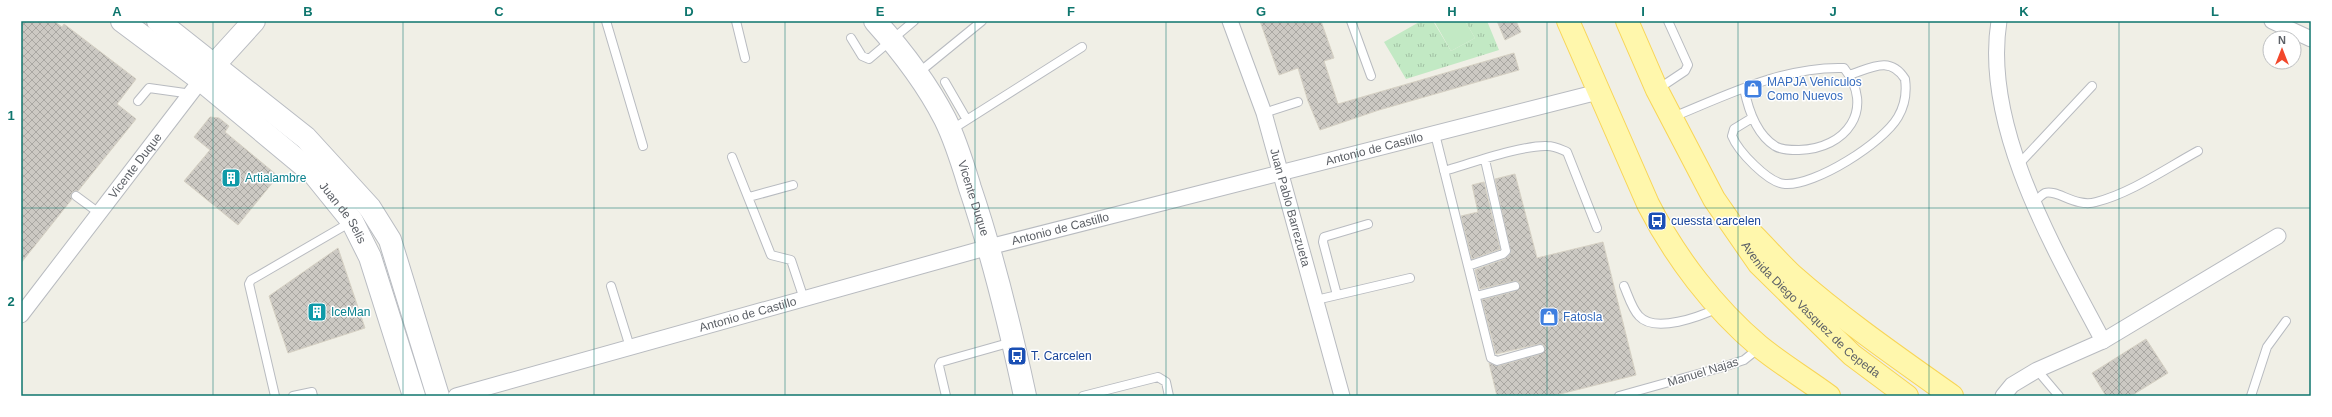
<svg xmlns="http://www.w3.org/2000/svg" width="2332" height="417" font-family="Arial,sans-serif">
<defs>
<pattern id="grass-tufts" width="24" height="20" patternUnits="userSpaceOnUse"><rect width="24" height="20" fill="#c2e9c4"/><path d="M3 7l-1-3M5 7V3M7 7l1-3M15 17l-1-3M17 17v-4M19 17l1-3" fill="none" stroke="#a1c0a3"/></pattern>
<pattern id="building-cross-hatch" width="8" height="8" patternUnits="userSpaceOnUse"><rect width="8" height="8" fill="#ccc9c3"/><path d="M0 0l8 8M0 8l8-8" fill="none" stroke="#a9a7a2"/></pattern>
</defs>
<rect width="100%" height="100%" fill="#f0efe6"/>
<path fill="url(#grass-tufts)" d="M1421,21h12l18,30 24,-13 -10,-17h22l12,29 -93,29 -22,-37z"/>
<path fill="#c2e9c4" d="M1434,21h31l10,17 -24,13z"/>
<path fill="url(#building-cross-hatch)" stroke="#d6d1c4" d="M21,21h33l8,6 2,-3 72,55 -19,25 19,15 -58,72 -6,1v7l-51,64z
M1260,21h61l13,37 -10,3 14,43 176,-51 5,17 -140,40 -59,20 -12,-29 -10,-33 -19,7z
M1497,21h19l5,11 -16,8z
M210,117l9,1 10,8 -4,6 53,44 -40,49 -54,-44 26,-31 -16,-13z
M1515,174l22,84 66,-16 33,133 -84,21h-55l-8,-33 9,3 43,-12 4,-4 -1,-5 -5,-1 -43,10 -14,-54 34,-9 4,-6 -1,-3 -5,-1 -34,8 -5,-19 30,-11 6,-6 -16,-74z
M1484,182l16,67 -28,10 -11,-43 17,-4 -6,-27z
M338,248l27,80 -77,25 -19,-57z
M2146,339l22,34 -37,23h-25l-14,-23z"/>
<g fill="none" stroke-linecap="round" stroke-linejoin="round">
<g stroke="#b8bbc0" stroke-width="10">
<path id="lane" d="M606,21l37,125
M736,21l9,37
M1351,21l20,55
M851,38l11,18 7,3 45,-38
M917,74l65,-53
M945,82l22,38
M1658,89l27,-18 3,-6 -20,-44
M138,101l11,-13 43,6
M1264,113l34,-11
M1673,117c54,-22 111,-51 171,-49 32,41 2,81 -45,82 -8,0 -18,0 -24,-4 -19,-12 -27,-37 -31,-58
M1752,118l-18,11 -2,7c6,15 36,47 53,48 30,2 98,-41 113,-67 7,-12 9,-24 7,-38 -15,-24 -34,-11 -56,-4
M951,130l131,-83
M1435,134l56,224 6,3 43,-12
M732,157l39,98 20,5 13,39
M2019,164l73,-78
M1444,171c25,-7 78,-26 103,-25 8,0 13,3 20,6l30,76
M76,196l23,17
M749,197l44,-12
M2033,203c4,-3 8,-8 12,-10 12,-4 31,15 51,9 35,-9 69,-33 102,-51
M1468,266l35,-12 3,-3 -21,-91
M611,286l19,61
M1624,286c4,9 8,23 15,30 16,18 62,0 79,-8
M1337,295l-14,-53 1,-5 44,-13
M1476,296l39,-10
M1316,300l94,-22
M2037,370l22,26
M275,396l-26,-112 2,-4 100,-58
M293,396l19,-4 1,4
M946,396l-7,-30 2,-4 71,-20
M1083,396l75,-19 8,5 3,14
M1619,396l104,-29 21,-7 15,-12
M2251,396l16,-49 19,-26"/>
</g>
<g stroke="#b8bbc0" stroke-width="17">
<g id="street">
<path id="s1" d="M1230,21l34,92 78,283"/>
<path d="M1999,21c-17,106 56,229 104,320"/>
<path d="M2272,21l39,18"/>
<path id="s2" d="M21,315l180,-235"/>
<path id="s3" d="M456,396l533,-149 609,-155"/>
<path d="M2003,396l9,-11 25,-15 66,-29 175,-105"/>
</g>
</g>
<g stroke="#b9bcc2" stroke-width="24">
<g id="secondary">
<path id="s4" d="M122,21l79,59 113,94 38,47 18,36 44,139"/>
<path d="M158,21l148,117 64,70 20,32 48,156"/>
<path id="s5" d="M875,21c26,29 52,63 70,98 11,22 18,46 25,69 23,68 40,138 55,208"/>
<path d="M204,76l50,-55"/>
</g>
</g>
<g stroke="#f8d557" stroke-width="24">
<g id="primary">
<path d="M1568,21l80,183c27,53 66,104 111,142 22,18 47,33 70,50"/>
<path id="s6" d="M1627,21l30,69 57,109 45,65 93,91 55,41"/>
<path d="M1747,229c15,14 29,31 45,46 50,44 105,82 160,121"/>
</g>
</g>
<use href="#lane" stroke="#fff" stroke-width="8"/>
<use href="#street" stroke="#fff" stroke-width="15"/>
<use href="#secondary" stroke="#fff" stroke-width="22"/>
<use href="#primary" stroke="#fff7ac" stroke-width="22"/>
</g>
<path fill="none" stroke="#0f766e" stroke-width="1" stroke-opacity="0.55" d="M213,21v375M403,21v375M594,21v375M785,21v375M975,21v375M1166,21v375M1357,21v375M1547,21v375M1738,21v375M1929,21v375M2119,21v375M21,208h2290"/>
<defs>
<g id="shop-square" transform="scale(1)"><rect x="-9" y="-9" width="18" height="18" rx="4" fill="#3f7fe0" stroke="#fff"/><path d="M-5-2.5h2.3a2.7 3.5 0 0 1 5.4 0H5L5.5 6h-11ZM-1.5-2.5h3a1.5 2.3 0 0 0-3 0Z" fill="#fff"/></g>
<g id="building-square" transform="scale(1)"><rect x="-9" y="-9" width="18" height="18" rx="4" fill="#0f9aa8" stroke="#fff"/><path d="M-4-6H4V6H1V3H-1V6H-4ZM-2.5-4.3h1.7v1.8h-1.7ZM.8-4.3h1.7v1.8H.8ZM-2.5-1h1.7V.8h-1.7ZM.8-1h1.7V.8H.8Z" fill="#fff"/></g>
<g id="bus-square" transform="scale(1)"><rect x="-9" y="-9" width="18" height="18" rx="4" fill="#1a4fb4" stroke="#fff"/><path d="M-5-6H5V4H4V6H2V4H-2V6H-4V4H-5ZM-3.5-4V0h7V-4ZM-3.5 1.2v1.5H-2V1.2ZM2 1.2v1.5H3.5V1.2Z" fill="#fff"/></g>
</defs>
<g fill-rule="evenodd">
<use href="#shop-square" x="1753" y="89"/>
<use href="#building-square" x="231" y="178"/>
<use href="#bus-square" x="1657" y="221"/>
<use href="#building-square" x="317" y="312"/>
<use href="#shop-square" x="1549" y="317"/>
<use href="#bus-square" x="1017" y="356"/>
</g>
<g text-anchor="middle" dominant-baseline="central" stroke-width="3" stroke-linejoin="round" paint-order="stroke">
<g font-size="12" fill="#366cbe" stroke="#fff" text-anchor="start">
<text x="1767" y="82">MAPJA Vehículos<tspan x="1767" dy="14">Como Nuevos</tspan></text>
<text x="1563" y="317">Fatosla</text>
</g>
<g font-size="12" fill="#5d6167" stroke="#fff">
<text stroke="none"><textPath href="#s3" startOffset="951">Antonio de Castillo</textPath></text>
<text stroke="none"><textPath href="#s2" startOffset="188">Vicente Duque</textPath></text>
<text stroke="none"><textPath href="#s5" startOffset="205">Vicente Duque</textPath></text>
<text stroke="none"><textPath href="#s1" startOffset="196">Juan Pablo Barrezueta</textPath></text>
<text stroke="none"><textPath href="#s4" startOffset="294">Juan de Selis</textPath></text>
<text stroke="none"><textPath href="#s3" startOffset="627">Antonio de Castillo</textPath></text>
<text stroke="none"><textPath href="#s6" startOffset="346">Avenida Diego Vasquez de Cepeda</textPath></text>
<text stroke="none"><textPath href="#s3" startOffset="303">Antonio de Castillo</textPath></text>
<text transform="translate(1703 372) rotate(-17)">Manuel Najas</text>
</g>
<g font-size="12" fill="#0d838f" stroke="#fff" text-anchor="start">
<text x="245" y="178">Artialambre</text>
<text x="331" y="312">IceMan</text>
</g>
<g font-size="12" fill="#164399" stroke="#fff" text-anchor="start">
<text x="1671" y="221">cuessta carcelen</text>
<text x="1031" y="356">T. Carcelen</text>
</g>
</g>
<rect width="2332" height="417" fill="none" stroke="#ffffff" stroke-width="44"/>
<g transform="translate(2282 50)"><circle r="19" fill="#ffffff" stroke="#bec0c2"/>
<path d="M0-3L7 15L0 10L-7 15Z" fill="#f2472b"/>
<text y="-6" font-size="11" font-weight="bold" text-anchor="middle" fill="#5d6167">N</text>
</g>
<rect x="22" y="22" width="2288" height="373" fill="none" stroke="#0f766e" stroke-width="1.5"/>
<g font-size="13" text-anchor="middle" font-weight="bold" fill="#0f766e">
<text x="117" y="16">A</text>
<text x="308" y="16">B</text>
<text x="499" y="16">C</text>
<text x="689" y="16">D</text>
<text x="880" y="16">E</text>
<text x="1071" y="16">F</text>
<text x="1261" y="16">G</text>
<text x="1452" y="16">H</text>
<text x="1643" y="16">I</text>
<text x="1833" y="16">J</text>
<text x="2024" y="16">K</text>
<text x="2215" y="16">L</text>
<text x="11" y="120">1</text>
<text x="11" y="306">2</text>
</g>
</svg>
